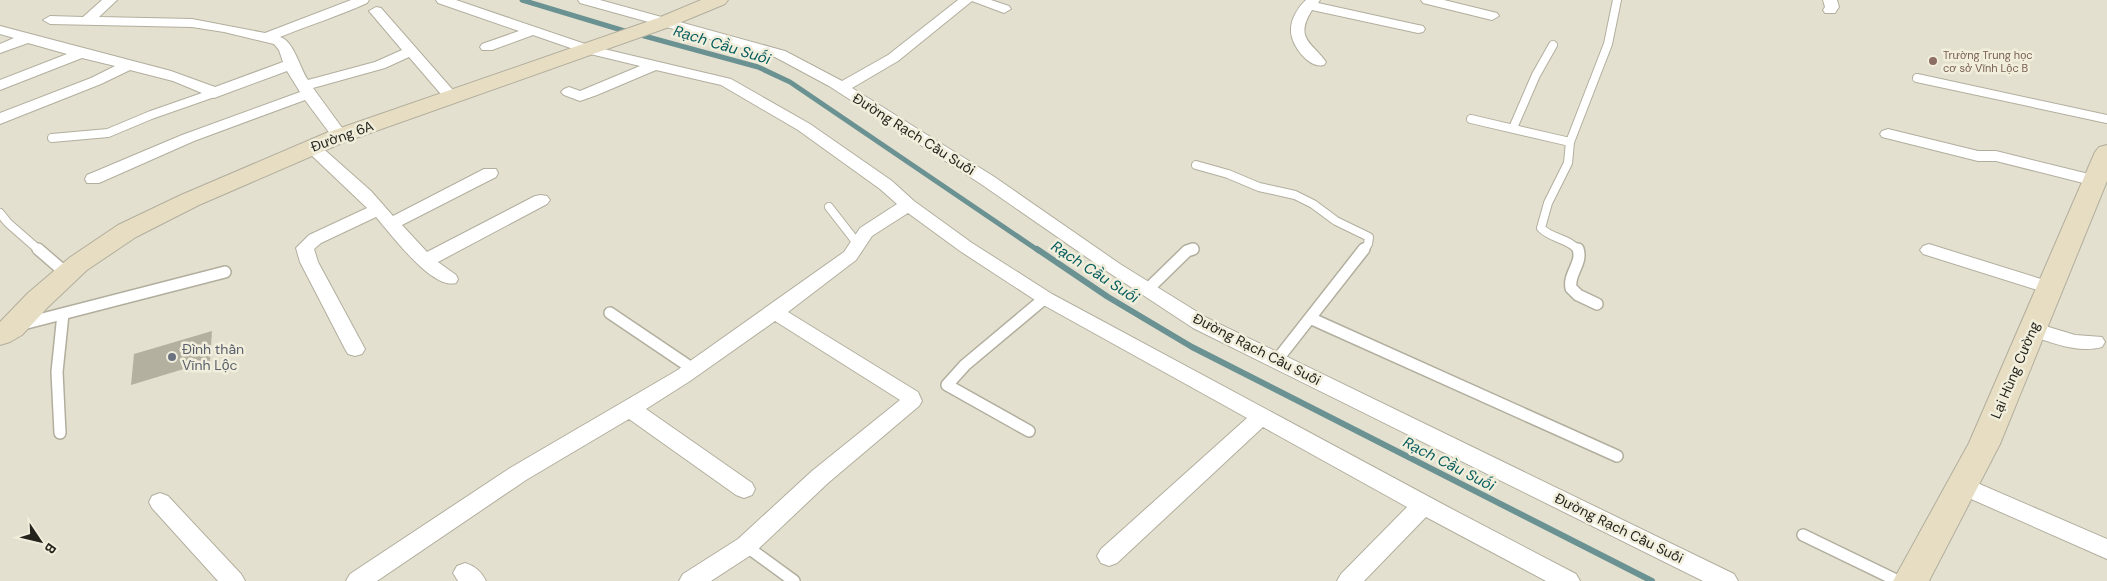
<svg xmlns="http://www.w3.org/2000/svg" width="2107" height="581" font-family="'DM Sans',sans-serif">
<rect width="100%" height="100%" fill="#e4e0cf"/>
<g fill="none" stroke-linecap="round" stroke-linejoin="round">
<path stroke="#6b9292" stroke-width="5" d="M522,0l106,32
M637,34l121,33 32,15 249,169"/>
<path stroke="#6b9292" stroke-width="6" d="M1037,249l71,48 84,50 460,234"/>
</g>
<path fill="#b4b0a0" d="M212,331l-2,30 -79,24 3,-31z"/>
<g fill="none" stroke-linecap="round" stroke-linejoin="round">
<g stroke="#b2ae9e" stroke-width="10">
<path id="lane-far1" d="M1917,78l190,41
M1471,119l99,23
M1513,128l23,-53 17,-30
M52,138l56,-5 43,-18 63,-22
M1196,165l32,9 31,13 36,8 18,9 23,17 33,16 -1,7 -5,7
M829,207l28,36
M0,213l8,10 32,28
M1189,251l5,-2
M1579,251c-10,-13 -28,-12 -38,-23l7,-25 20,-40 2,-21 38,-98 9,-44"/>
</g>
<g stroke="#b2ae9e" stroke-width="14">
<path id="lane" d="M38,249l29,25
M1578,249c5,14 -10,25 -7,39l7,7 19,9
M1148,289l39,-38 6,-2
M610,313l83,56
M1312,319l305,137
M23,324l202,-52
M1277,360l87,-111
M1029,431l-82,-46 18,-20 80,-67
M60,433l-3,-61 6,-58
M1803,535l95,46
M746,546l48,35"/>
</g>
<g stroke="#b2ae9e" stroke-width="2">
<path id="street" d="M102,0h15l-18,17 93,2 73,14 86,-33h18l-2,3c-28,13 -58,22 -87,34 14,4 20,32 28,43l67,-18 27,-12 -33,-39 7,-4 5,1 78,89 -3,3h-10l-37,-43 -24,11 -72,20 35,48 -2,3h-12l-29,-39 -111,41 -95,42h-12l-2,-4 2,-4 95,-40 118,-43 -13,-21 -73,27 -41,-17 -43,-11 -29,14 -101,40v-11l91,-35 24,-12 -33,-8 -82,32v-10l67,-26 -39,-11 -28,10v-9l14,-6 -14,-4v-8l171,45 44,16 68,-25 -4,-12 -5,-6 -50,-12 -32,-5 -142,-3 -7,-4 7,-4 33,1z
M436,0h20l135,46 140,33 79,45 82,57 22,20 58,42 80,51 396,213 128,67 4,7h-34l-120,-64 -62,64h-27l4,-7 66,-67 -144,-80 -146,136 -8,3 -8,-3 -4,-7 4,-7 146,-131 -209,-116 -78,-51 -52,-38 -36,23 -16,24 -68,52 130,80 4,9 -3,5 -91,77 -74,70 -43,28h-32l4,-7 55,-35 74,-68 88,-71 -125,-79 -85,60 -44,28 106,74 3,6 -3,6 -8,3 -8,-3 -107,-76 -103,61 -149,101h-31l4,-7 160,-106 166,-97 168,-119 16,-24 37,-24 -17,-15 -82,-59 -77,-45 -65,-15 -59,25 -17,6 -16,-6 -3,-3 3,-3 5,-2 11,4 60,-25 -58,-14 -49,-17 -41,15h-10l-2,-3 2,-3 37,-13 -81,-28z
M578,0h22l185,51 57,30 46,-26 70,-55h33l18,6 2,3 -7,4 -32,-12 -74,60 -46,27 141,88 127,88 87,54 527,256 4,7h-35l-510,-253 -85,-56 -127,-88 -152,-98 -54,-29 -195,-54z
M1306,0h14l-2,3 100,22 5,1 2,3 -2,3 -5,1 -106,-23c-18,29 0,32 14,52l-2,3c-15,4 -32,-19 -33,-33 -1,-12 7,-25 15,-32z
M1421,0h23l53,13 2,3 -7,4 -69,-17z
M1823,0h14l2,7 -4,6h-10l-2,-3 2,-3z
M1888,129l90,22h18l105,26 2,4 -2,4 -6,1 -99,-25h-18l-96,-24 -2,-3 2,-3z
M312,142l6,2 53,47 22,25 91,-47h12l2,4 -2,4 -94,48 25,27 108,-56 6,-1 6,1 3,4 -3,4 -109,58 18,13 2,4 -2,4c-24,7 -65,-49 -80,-66l-55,26 -7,6 4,13 47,87 -3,5 -7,2 -7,-2 -3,-5 -45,-87 -4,-14 13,-13 58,-27 -61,-58 -2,-3 2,-3z
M1929,244l128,40 2,4 -2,4 -7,2 -127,-40 -3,-4 3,-4z
M2032,322l43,13 27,2 3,5 -3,5c-26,7 -53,-6 -77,-13l-3,-5 3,-5z
M1961,476l146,63v20l-154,-68 -3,-6 3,-6z
M160,493l8,3 73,78 4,7h-27l-66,-73 -3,-6 3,-6z
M465,563c10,3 16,8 21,18h-28l-5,-8 4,-7z"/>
</g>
<g stroke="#b2ae9e" stroke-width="2">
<path id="secondary" d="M701,0h27l-3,4 -53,22 -330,117 -143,62 -63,32 -49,33 -39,37 -26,28 -12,7 -10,3v-23l28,-29 41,-35 49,-33 63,-30 145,-62 332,-115z
M2107,145v36l-107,263 -71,137h-36l76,-138 126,-291 4,-5z"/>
</g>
<use href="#lane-far1" stroke="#fff" stroke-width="8"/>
<use href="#lane" stroke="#fff" stroke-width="11"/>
<use href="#street" fill="#fff" fill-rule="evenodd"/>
<use href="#secondary" fill="#e6ddc2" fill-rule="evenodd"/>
</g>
<circle fill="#8d6e63" stroke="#f1eedc" stroke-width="2" cx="1933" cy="61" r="5"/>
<circle fill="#6b7280" stroke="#f1eedc" stroke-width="2" cx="172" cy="357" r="5"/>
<g text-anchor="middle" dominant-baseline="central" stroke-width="5" stroke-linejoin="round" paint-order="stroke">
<g font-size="11" fill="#785e54" stroke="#f1eedc" text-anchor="start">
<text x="1943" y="55">Trường Trung học<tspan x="1943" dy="13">cơ sở Vĩnh Lộc B</tspan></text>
</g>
<g font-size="14" fill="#24231c" stroke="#f1eedc">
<text transform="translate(914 134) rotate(32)">Đường Rạch Cầu Suối</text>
<text transform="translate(342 136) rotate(-20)">Đường 6A</text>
<text transform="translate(1257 349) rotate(27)">Đường Rạch Cầu Suối</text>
<text transform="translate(2015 370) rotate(-67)">Lại Hùng Cường</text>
<text transform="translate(1619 528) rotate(26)">Đường Rạch Cầu Suối</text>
</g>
<g font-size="14" fill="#5b616d" stroke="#f1eedc" text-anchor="start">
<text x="182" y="349">Đình thần<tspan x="182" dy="16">Vĩnh Lộc</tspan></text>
</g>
<g font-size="15" font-style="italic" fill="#065d5e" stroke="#f1eedc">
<text transform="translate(722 45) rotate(17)">Rạch Cầu Suối</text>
<text transform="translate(1095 272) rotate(33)">Rạch Cầu Suối</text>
<text transform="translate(1449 464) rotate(27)">Rạch Cầu Suối</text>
</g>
</g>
<g transform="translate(40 541) rotate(125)" stroke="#f1eedc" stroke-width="4" paint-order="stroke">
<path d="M0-4L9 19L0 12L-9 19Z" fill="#24231c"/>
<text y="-8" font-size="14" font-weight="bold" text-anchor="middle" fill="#24231c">B</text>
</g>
</svg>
